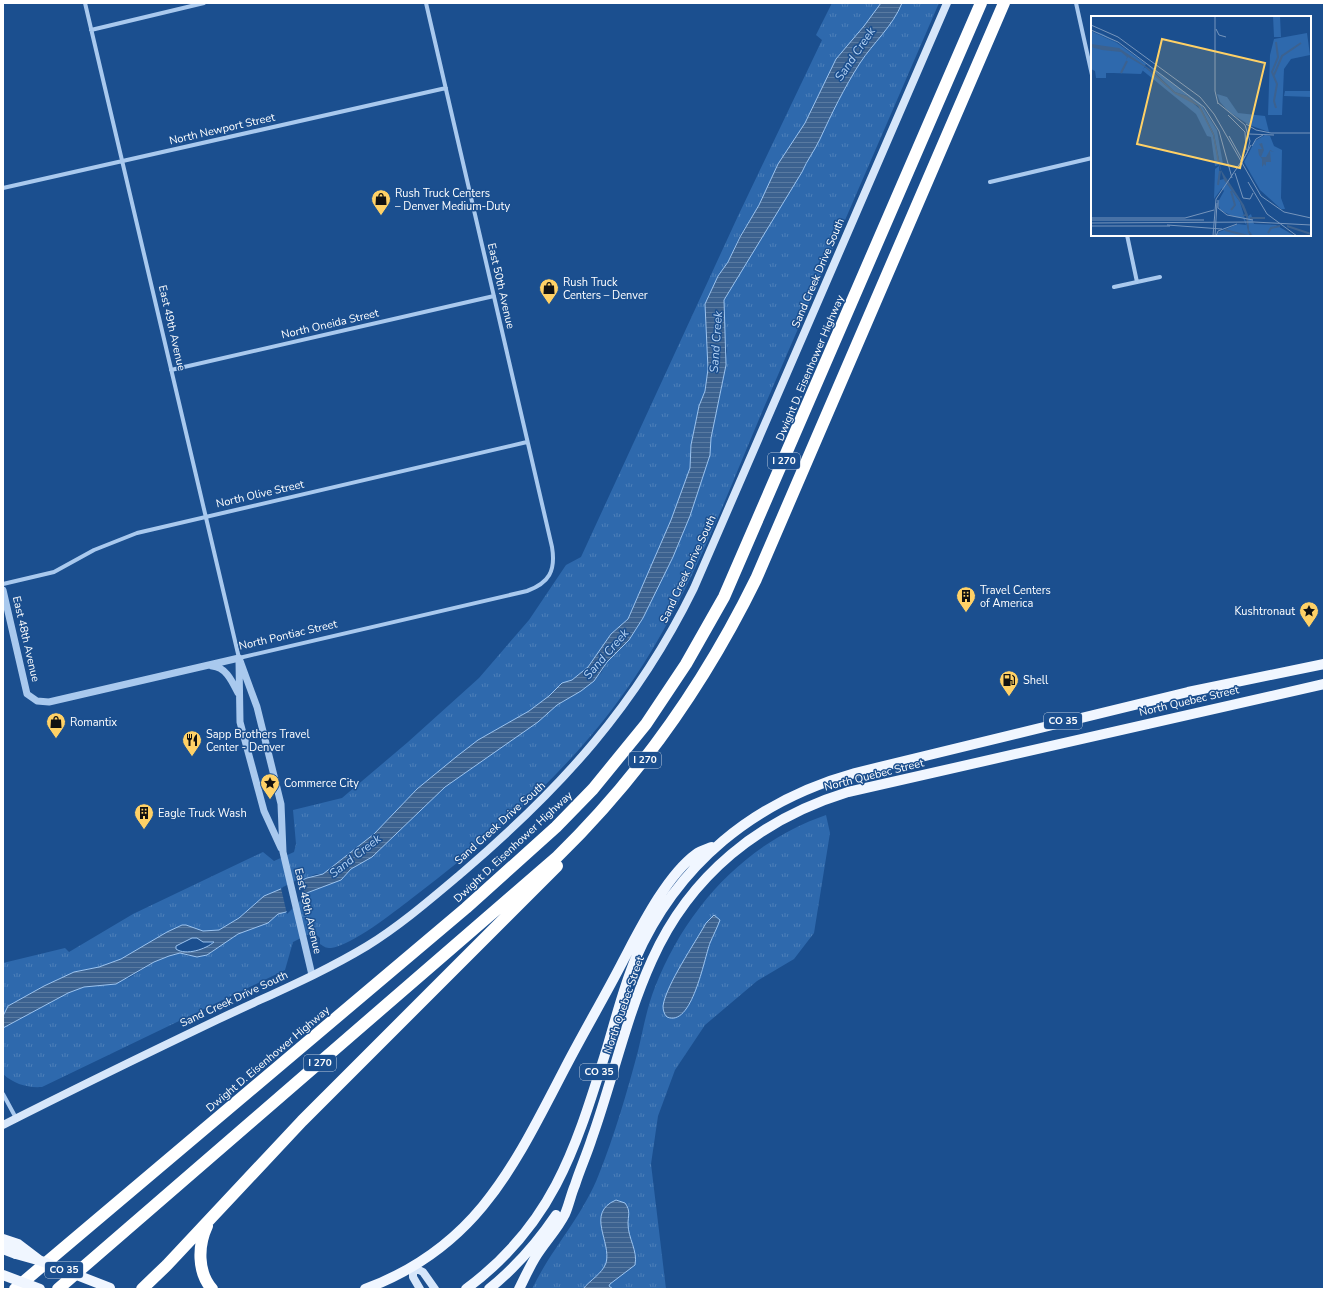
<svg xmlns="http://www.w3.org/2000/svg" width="1327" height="1292" font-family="'Nunito Sans',sans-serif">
<defs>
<pattern id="grass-tufts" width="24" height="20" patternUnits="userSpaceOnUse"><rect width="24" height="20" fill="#2e69ad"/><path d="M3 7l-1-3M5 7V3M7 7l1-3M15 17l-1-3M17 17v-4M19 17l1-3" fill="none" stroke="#4d80b9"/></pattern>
<pattern id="water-rules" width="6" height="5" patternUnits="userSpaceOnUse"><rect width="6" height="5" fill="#3c6290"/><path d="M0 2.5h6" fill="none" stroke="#597aa1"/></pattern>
</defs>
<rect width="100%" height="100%" fill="#1b4f8f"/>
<path fill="url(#grass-tufts)" d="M832,3h49l-17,23 -28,33 -31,64 -27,41 -19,41 -20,32 -11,25 -10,14 -13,28 3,65 -3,22 -6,15 -8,39 -1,23 -19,52 -43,99 -17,15 -23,33 -16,13 -10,3 -13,13 -20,15 -51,29 -61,49 -43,45 -51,40h-7l-52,22 -25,22 -20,12 -16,1 -17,-6h-4l-61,34 -22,8 -25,5 -30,14 -36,20 -5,10v-53l62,-15 4,4 64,-38 130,-62 11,9 20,-9 2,-8 -3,-34 49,-12 66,-56 71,-64 50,-58 37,-55 15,-8 157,-341 84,-176 -6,-5z
M902,3h37c-58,134 -116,268 -174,402 -45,106 -84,215 -155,307 -56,73 -127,132 -199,187 -17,13 -60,47 -80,49 -6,0 -6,-1 -11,-4v-6l-7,-6 -20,10 -8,28 -243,117c-15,1 -28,-3 -39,-13v-46l65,-35 16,-6 45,-9 25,-16 15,-6 11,-3 9,3 18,-1 31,-21 35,-15 5,-5 8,-2 18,-18 37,-14 10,-11 21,-12 73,-70 93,-65 19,-17 24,-14 20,-18 6,-11 22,-22 14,-22 30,-61 17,-41 20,-61 1,-17 11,-52 5,-35 -2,-12 -1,-39 78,-128c5,-12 13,-22 18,-33 12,-26 24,-51 40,-76 12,-19 34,-39 42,-60z
M826,815l4,18 -16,100 -20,26 -37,22 -52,44 -30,45 -17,46 -7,48 15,125h-134c19,-40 51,-73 67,-115 16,-40 28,-82 39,-123 5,-21 9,-44 17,-64 31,-79 90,-144 171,-172z"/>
<path fill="url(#water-rules)" stroke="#9cc4f0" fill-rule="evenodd" d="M881,3h21c-9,23 -29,40 -42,60 -16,25 -28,50 -40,76 -5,11 -13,21 -18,33l-78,128 2,65 -15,73 -1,17 -20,61 -17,41 -30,61 -14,22 -22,22 -13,19 -13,10 -24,14 -19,17 -93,65 -73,70 -21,12 -10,11 -37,14 -18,18 -8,2 -10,9 -30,11 -31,21 -10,2 -17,-4 -11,3 -15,6 -38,22 -32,3 -16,6 -65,35v-12l5,-10 36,-20 30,-14 25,-5 22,-8 46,-27 15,-7h4l17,6 16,-1 20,-12 25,-22 43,-18 16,-4 51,-40 43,-45 39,-32 22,-17 51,-29 20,-15 13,-13 10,-3 16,-13 23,-33 17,-15 43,-99 19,-52 1,-23 8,-39 6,-15 3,-22 -3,-65 13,-28 10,-14 12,-25 19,-32 19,-41 27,-41 31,-64 28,-33zM192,938h5l6,4h11c-8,7 -28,14 -38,7v-3z
M714,915l6,5c-3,8 -7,16 -10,23 -6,16 -18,85 -43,74 -3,-3 -4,-7 -4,-11 3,-21 32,-63 43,-83z
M616,1200l9,3c6,8 3,13 3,21 0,14 10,27 7,41l-25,19 -1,2 4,3h-30c7,-9 19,-15 23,-26 6,-21 -21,-50 10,-63z"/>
<path fill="#1b4f8f" d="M301,878l4,18 -18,18 -6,-26z"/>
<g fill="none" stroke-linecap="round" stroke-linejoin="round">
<path stroke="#a9c9ee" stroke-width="4" d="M85,3l154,655 288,-67c22,-8 29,-20 25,-44l-126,-544
M1076,3l16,72
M91,30l113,-27
M990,182l102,-24
M3,188l443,-100
M1127,235l10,47
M1114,287l46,-10
M171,370l323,-74
M3,584l51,-12 40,-22 43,-17 390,-91
M3,1094l13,24"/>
<path stroke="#a9c9ee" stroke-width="7" d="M3,590l24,104 10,7 12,1 190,-44
M239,658l18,49 24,97 2,48 29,123
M239,661l1,61 24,89 17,37
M212,666c14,1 20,15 26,27"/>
<path stroke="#d6e6fa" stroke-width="8" d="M3,1125c71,-36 143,-71 214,-105 50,-24 102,-45 150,-74 34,-21 65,-48 96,-74 99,-85 173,-166 231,-284l253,-585
M420,1289l-7,-12v-10l10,5 12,17"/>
<path stroke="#f0f6ff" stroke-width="10" d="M3,1239l15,5 21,16
M3,1249l13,5
M365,1289c111,-41 148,-121 199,-219 19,-37 40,-72 59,-109 17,-32 43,-85 73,-107 4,-3 11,-5 16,-7
M466,1289c88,-65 110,-142 141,-241 9,-30 16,-59 28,-88 42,-96 119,-159 220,-187l333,-81 136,-28
M489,1289c26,-21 48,-46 67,-74
M519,1289c5,-10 10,-21 16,-31 9,-15 22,-28 30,-44 4,-9 6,-20 10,-29 5,-16 12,-31 17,-47 21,-59 34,-121 60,-178 38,-85 108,-141 196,-168l476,-108"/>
<path stroke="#fff" stroke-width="12" d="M207,1226c-9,19 -10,46 5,63
M15,1289l451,-381 90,-81 37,-38 53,-65 40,-60 38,-67 257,-594
M58,1289l499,-432c83,-81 148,-174 199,-278l248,-576
M142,1289l25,-24 135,-144 255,-255"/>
<path stroke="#f0f6ff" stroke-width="10" d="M16,1254l25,7 69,27
M3,1275l37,14"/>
</g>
<defs>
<g id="shop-pin" transform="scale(1)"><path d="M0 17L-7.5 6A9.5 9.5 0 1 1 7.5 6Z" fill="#ffd166" stroke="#1b4f8f"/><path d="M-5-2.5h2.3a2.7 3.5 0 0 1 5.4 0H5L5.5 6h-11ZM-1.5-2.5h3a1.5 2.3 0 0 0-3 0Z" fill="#111"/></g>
<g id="building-pin" transform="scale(1)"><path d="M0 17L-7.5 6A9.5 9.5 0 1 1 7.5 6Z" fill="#ffd166" stroke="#1b4f8f"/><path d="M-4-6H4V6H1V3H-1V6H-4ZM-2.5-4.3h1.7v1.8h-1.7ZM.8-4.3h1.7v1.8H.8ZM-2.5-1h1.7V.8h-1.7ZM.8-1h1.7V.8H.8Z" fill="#111"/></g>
<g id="sight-pin" transform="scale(1)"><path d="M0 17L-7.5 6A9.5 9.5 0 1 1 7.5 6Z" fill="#ffd166" stroke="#1b4f8f"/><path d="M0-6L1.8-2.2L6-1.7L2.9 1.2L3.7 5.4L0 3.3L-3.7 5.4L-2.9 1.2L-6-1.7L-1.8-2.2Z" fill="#111"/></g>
<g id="fuel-pin" transform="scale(1)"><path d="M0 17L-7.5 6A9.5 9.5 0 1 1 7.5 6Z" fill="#ffd166" stroke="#1b4f8f"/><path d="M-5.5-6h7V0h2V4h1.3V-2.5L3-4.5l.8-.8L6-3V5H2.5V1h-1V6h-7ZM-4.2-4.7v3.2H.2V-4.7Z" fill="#111"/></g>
<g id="restaurant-pin" transform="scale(1)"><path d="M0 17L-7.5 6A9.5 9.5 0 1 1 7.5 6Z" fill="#ffd166" stroke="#1b4f8f"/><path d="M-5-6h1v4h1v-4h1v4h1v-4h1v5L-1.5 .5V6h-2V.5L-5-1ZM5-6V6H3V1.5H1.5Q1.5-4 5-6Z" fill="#111"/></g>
</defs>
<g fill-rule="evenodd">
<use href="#shop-pin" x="381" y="199"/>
<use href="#shop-pin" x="549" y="288"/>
<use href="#building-pin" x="966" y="596"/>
<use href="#sight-pin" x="1309" y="611"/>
<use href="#fuel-pin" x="1009" y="680"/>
<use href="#shop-pin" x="56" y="722"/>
<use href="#restaurant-pin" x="192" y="740"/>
<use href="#sight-pin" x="270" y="783"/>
<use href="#building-pin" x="144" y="813"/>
</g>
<g text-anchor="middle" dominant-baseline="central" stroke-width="3" stroke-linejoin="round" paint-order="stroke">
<g fill="#1b4f8f" stroke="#bbcadd" stroke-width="1">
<rect x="768" y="453" width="32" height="16" rx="3"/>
<rect x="1044" y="713" width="38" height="16" rx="3"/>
<rect x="629" y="752" width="32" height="16" rx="3"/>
<rect x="304" y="1055" width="32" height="16" rx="3"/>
<rect x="580" y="1064" width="38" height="16" rx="3"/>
<rect x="45" y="1262" width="38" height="16" rx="3"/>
</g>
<g font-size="10" font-weight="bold" fill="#fff">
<text x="784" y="461">I 270</text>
<text x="1063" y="721">CO 35</text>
<text x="645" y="760">I 270</text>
<text x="320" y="1063">I 270</text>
<text x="599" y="1072">CO 35</text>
<text x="64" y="1270">CO 35</text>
</g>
<g font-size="11" fill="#fff" stroke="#1b4f8f">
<text transform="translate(222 129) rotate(-13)">North Newport Street</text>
<text transform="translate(818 273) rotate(-67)">Sand Creek Drive South</text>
<text transform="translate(501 286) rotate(77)">East 50th Avenue</text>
<text transform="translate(330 324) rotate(-13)">North Oneida Street</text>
<text transform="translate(172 328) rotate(77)">East 49th Avenue</text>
<text transform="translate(810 368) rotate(-67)">Dwight D. Eisenhower Highway</text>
<text transform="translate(260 494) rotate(-13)">North Olive Street</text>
<text transform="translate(688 569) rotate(-65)">Sand Creek Drive South</text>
<text transform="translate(288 635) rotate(-13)">North Pontiac Street</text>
<text transform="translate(26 639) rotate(77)">East 48th Avenue</text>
<text transform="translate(1189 701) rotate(-13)">North Quebec Street</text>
<text transform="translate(874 775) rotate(-14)">North Quebec Street</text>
<text transform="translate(500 823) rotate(-42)">Sand Creek Drive South</text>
<text transform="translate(513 847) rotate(-43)">Dwight D. Eisenhower Highway</text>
<text transform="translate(308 911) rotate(77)">East 49th Avenue</text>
<text transform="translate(234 999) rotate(-25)">Sand Creek Drive South</text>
<text transform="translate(624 1005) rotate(-71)">North Quebec Street</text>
<text transform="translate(268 1059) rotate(-40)">Dwight D. Eisenhower Highway</text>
</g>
<g font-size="11" fill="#fff" stroke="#1b4f8f" text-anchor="start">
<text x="395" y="193">Rush Truck Centers<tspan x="395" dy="13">– Denver Medium-Duty</tspan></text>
<text x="563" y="282">Rush Truck<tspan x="563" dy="13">Centers – Denver</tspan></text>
<text x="980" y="590">Travel Centers<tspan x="980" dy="13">of America</tspan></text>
<text x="1295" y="611" text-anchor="end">Kushtronaut</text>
<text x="1023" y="680">Shell</text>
<text x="70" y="722">Romantix</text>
<text x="206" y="734">Sapp Brothers Travel<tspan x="206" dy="13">Center - Denver</tspan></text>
<text x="284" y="783">Commerce City</text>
<text x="158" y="813">Eagle Truck Wash</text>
</g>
<g font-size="12" font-style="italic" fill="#b5d3f5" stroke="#1b4f8f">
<text transform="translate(855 54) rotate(-56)">Sand Creek</text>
<text transform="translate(716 342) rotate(-86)">Sand Creek</text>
<text transform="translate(606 654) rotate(-49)">Sand Creek</text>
<text transform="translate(355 856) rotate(-38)">Sand Creek</text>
</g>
</g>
<g transform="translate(1091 16)">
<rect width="220" height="220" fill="#1b4f8f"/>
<path d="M0,14l12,4 13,8 84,61 17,27 6,34 -3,1 -6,-31 -14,-28 -13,-10 -12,-4 -29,-28 -29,-21zM54,51l28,25 14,6 14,12 12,25 6,30 -4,1 -4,-29 -4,-1 -11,-22 -54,-44zM126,78l10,3 11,16 27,3 4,16 -20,-7 -21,-14 -8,-9zM128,150l1,14 4,-1 16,23 10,34h-34l1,-3 21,-9 8,1 -3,-7 -9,-1 -14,-7 -2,-8 6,-11 -2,-3 -8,11 1,-30zM160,198l3,10 22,1 19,11h-42l-4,-5 -2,-14z" fill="#2e69ad"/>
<path d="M182,0h7l1,21h-7zM0,15l26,12 29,21 -5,10 -28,-1h-7v5h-10l-1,-7 -4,-2zM216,17l3,22 -19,4 -7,10 -2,46h-14l2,-60 4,-16zM194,75h26v6l-27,-1zM174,119l5,1 4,10 8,4 -1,48 4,11h-4l-21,-19 -16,-28 11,-21z" fill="#2e69ad"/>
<path d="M0,28l28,4 31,21 25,23 12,4 13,10 14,28 7,36 23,35 4,10 1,16 4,5 -5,-3 -2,-17h-4l3,-2 -5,-12 -16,-22 -7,-21 -4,-24 -15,-29 -23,-12 -30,-27 -17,-10 -2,3 1,-3 -6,-5 -19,-2 -11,-3zM171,127l2,7 -3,7h5l4,-7 4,2 -4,-1 1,11h-5v4l-2,-2 -2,3v-8l-3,-4 -1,-6h4l-3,-5z" fill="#3c6290"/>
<path fill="none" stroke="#3c6290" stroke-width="2" d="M30,57l6,-12M183,59l8,-19 19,-13M185,92l-2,-7 3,-17 -5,-12 6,-15 -2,-15M127,169l2,-14M140,175l4,14 -4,5M159,202h15M196,210l24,8M134,214l23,6M177,217l3,-5 9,-2"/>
<path fill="none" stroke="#7695bc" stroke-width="1" d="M124,0v75l3,13M0,9l27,12 82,60 14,17 47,82 23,16 27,6M125,13l3,6 7,2M0,14l27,12 86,65 15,24 13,47M137,99l17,17 1,18M155,108l10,6 15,3M180,117h40M158,118l25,1M138,120l14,25M161,130l4,-7 7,-4M148,152l12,-23M144,157l8,25 7,1 3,-6M157,166l19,32 30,22M127,184v8l9,7 26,5M0,202h94l29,-8M0,204h113M0,207l163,-1 57,3M76,209l55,4M0,210h60M60,210h19M122,220l3,-37 31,-46 3,-12 -5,-16 -27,-22M124,220l2,-33M125,220l2,-5 19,-7"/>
<path fill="#ffd166" fill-opacity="0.15" stroke="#ffd166" stroke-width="2" d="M71,23l103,24 -25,105 -103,-24z"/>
<rect width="220" height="220" fill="none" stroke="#fff" stroke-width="2"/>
</g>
<rect width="1327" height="1292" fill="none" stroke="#ffffff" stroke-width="8"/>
</svg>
